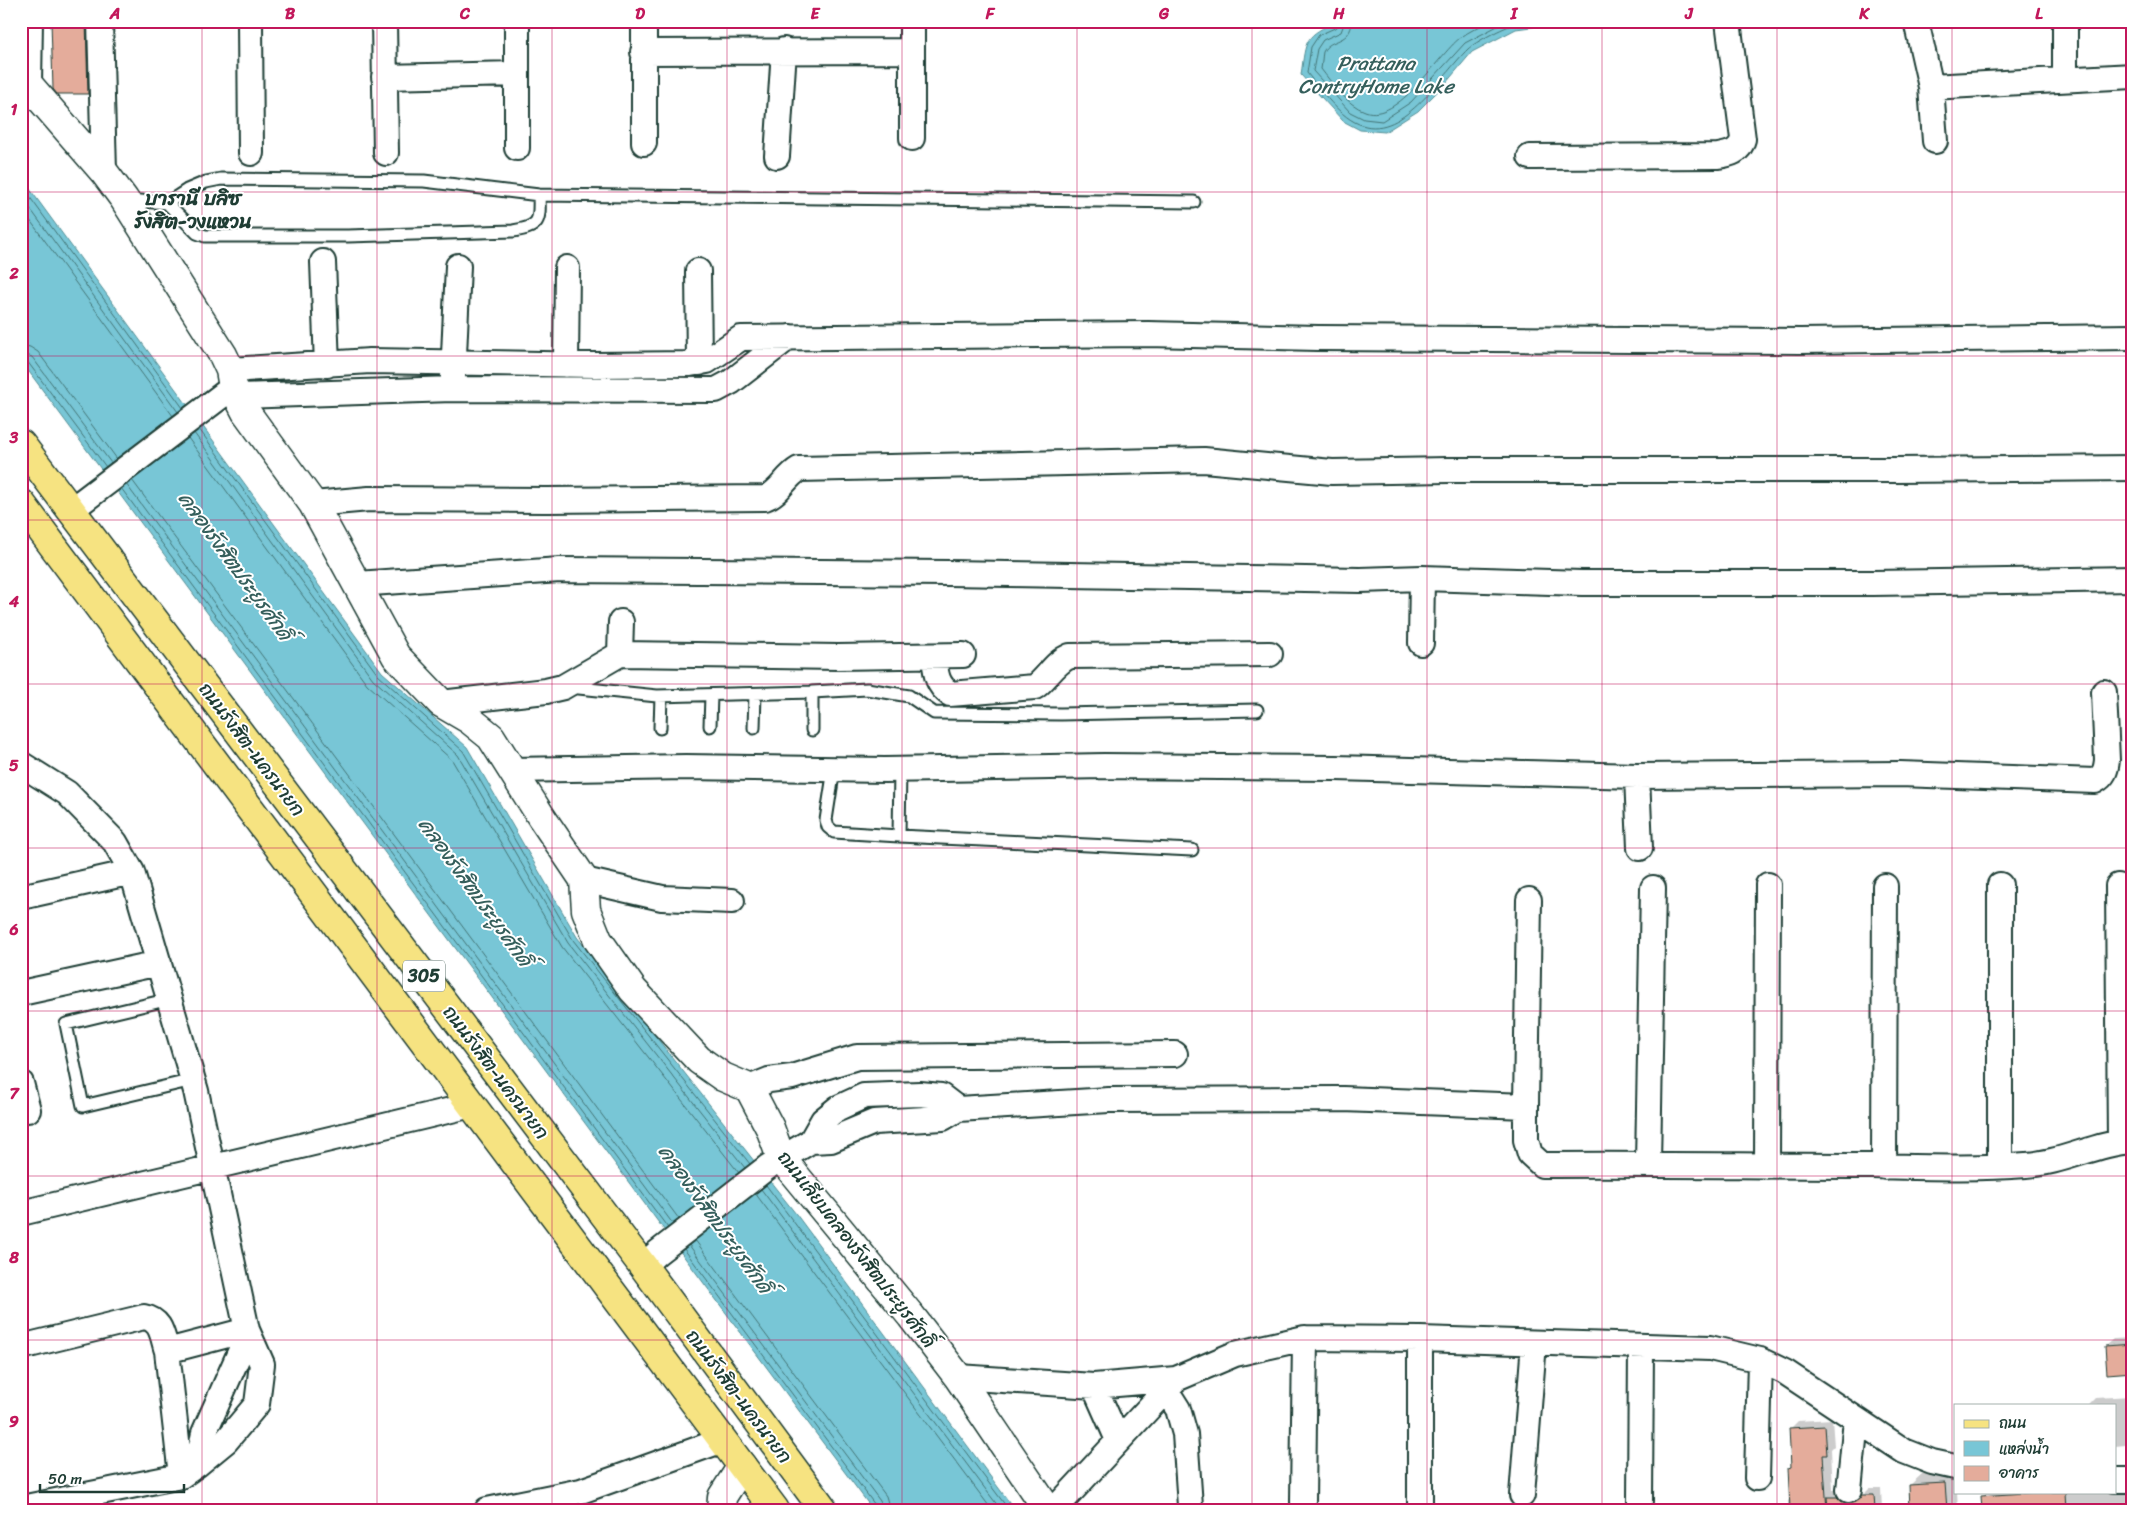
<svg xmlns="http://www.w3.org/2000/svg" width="2154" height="1531" font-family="Sriracha,'Playpen Sans Thai',sans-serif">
<rect width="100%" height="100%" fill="#fff"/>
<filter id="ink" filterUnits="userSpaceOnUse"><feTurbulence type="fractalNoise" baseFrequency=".02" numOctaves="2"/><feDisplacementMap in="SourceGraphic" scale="10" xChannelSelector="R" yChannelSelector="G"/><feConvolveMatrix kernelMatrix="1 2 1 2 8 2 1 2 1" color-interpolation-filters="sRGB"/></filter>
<g filter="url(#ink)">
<path fill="#78c6d6" stroke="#548f95" d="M1338,21h238l-60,8 -44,23 -27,32 -27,27 -33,21 -25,-2 -17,-9 -42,-46c5,-36 3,-39 37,-54z
M21,177l361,495 85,75 110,190 219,277 219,296h-142l-226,-303 -626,-846z"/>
<path fill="#0003" d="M52,21h46l1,60 -11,11z
M2133,1338v33l-27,-25 8,-7z
M2131,1396l2,42 -7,7 -11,1v-41h-26l7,-7z
M1832,1419l2,27 -3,3 2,41h12l11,7 7,-2 7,-7h11l1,22h-94v-9l3,-3 -2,-30 3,-3 -2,-36 8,-8z
M1955,1472v20h2l1,18h-46l-2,-25 12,-11z
M1986,1492h147v18h-150v-14z"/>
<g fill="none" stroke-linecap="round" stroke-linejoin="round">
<path stroke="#437475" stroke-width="1" d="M1339,21l-2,6 -18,8 -8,12 -4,26c13,16 34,46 55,52 42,14 80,-51 106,-76 7,-7 36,-22 47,-25 7,-2 15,-2 22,-3
M1345,21l-4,11 -18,8 -6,9 -4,22 37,41 14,7 18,2 29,-19 54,-59 42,-22
M1352,21c-1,24 -22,16 -29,31 -1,5 -1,12 -2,17 11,14 26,36 44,42 33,13 73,-56 95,-73 9,-7 21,-12 30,-17
M21,185l162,223
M21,196l157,216
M21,208l152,208
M21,345l9,2 8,5 79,107
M21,353l11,4 79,106
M21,359l6,2 79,106
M199,429l179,246 85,76 110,189 177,224
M194,433l179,246 85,76 110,188 177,225
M188,438l179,246 85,76 110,187 177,226
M132,480l547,739
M126,484l547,740
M121,488l547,740
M766,1185l243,325
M761,1189l240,321
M755,1193l237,317
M695,1240l191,256 4,14
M689,1245l191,256 3,9
M684,1249l191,256 2,5"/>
</g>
<path fill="#e4ac9b" stroke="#1f3d34" d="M51,21h35l2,73h-31l-4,-5z
M2133,1344v28l-26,2 -2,-28z
M1825,1426l2,29h-4l4,55h-37l-2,-42 3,-1 -2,-39z
M1945,1483l2,27h-37l-1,-25z
M2038,1492h27l1,18h-84l-1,-14z
M1861,1495h13l1,15h-47l-1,-13h10l4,4 7,3 7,-2z"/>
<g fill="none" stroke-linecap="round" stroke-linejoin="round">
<g stroke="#1f3d34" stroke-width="15">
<path id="lane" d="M127,200l40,3 20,-13 19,-8 15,-3 203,2 115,14 655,7
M167,203l30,30 8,3h143l165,-5c27,-4 27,-10 26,-36
M569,687l88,9 155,-4v38
M812,692l55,-3 42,7 25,17 127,1 196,-4
M710,726l1,-31
M660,728l1,-32
M754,728l1,-34
M834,769l-8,51 2,7 6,5 65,4 1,-67
M899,836l293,14
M170,999l-104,25 17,82 110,-26"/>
</g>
<g stroke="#1f3d34" stroke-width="28">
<path id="street" d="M100,21l4,151
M250,21l1,132
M384,21l2,132
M912,21v117
M1916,21l15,66 202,-11
M643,52l269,-1
M384,77l133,-3
M2065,78v-57
M29,84l1,-63
M1931,87l4,54
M644,143v-122
M517,148v-127
M777,156l7,-106
M1530,157l188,-1c12,-2 22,-4 25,-17l-15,-118
M323,262l4,103
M698,271l1,92
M566,365l1,-97
M230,370l140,-9 225,4 95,-1 17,-3 34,-23 407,-4 170,4 482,3 333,-4
M453,377l5,-111
M238,396l214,-7 264,1 15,-8 58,-45
M313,504l56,-5 178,1 218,-2c15,-5 20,-21 34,-29l405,-9 128,12 116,-2h450l235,-2
M71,510l162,-123
M357,584l203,-14 388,3 412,7 62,-2 160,5h291l260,-4
M1421,643l1,-65
M620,654l1,-32
M934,657c2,16 2,27 16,37l85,-7c13,-10 20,-25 35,-31l200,-2
M441,703l105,-12 17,-4 57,-33 218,3 125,-2
M21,764l46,29 48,49 17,30 64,219 51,239 15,34 -5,40 -31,37 -28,23 -17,12 -160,32
M512,770l174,-3 199,3 219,-4 232,2 301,8 263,-2 195,7c9,-5 11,-11 12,-21l-3,-68
M1637,776l3,72
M584,880l78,18 70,3
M2118,886l2,256
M21,897l111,-25
M21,993l138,-30
M21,1083l7,27
M749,1088l20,-8 23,-3 65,-20 318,-3
M1526,1106l3,-206
M811,1141l12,-21 15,-12 26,-12 56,-2 21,2 17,13
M1648,1164l5,-276
M1767,1166l1,-281
M2000,1166v-281
M1884,1167l1,-281
M21,1213l451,-108
M643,1266l14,-13 112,-87 42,-25 20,-1 43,-18 69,-4 15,-9 151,-9 234,-1 183,7v34l4,14 12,11c110,-1 219,1 329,1 52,1 104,3 155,-1 37,-2 70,-22 107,-24
M1420,1339v164
M21,1347l123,-30c18,3 18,19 23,34l80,-21
M167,1351l14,125
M958,1377l136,9 82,-7 59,-25 70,-16 115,1 290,9 50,12 25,12 119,79 28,11 23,5
M1094,1386l24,54
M1166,1390l12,19 7,25 5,72
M198,1464l6,-31 36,-81 10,-13
M1757,1478l3,-118
M2115,1480h18
M1849,1490l7,-70
M1522,1495l12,-152
M1640,1501l1,-154
M1303,1502l2,-164
M487,1510l94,-19 142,-51
M1054,1510l122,-131"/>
</g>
<g stroke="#1f3d34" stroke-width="31">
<path id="secondary" d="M21,76l83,96 20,27 99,156 7,15 3,17 13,25 67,92 83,152 45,47 29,17 21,17 51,81 42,62 2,30 12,30 35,50 66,70 24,17 26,11 21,40 11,30 130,158 47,61 90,133
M721,1510l1,-13 20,-31"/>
</g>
<g stroke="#1f3d34" stroke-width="31">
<path id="primary" d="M21,444l622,822 181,244
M21,503l754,1007"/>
</g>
<use href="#lane" stroke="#fff" stroke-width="11"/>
<use href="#street" stroke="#fff" stroke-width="24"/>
<use href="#secondary" stroke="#fff" stroke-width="28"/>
<use href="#primary" stroke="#f6e381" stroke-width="28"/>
</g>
</g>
<path fill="none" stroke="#c2185b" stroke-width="1" stroke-opacity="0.55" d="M202,21v1489M377,21v1489M552,21v1489M727,21v1489M902,21v1489M1077,21v1489M1252,21v1489M1427,21v1489M1602,21v1489M1777,21v1489M1952,21v1489M21,192h2112M21,356h2112M21,520h2112M21,684h2112M21,848h2112M21,1011h2112M21,1176h2112M21,1340h2112"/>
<g text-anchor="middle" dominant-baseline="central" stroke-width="4" stroke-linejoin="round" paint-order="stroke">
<rect fill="#fff" stroke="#627771" stroke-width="1" x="403" y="960.5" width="42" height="31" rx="4"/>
<g font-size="18" font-weight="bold" fill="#1f3d34">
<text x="424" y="976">305</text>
</g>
<g font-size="19" fill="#1f3d34" stroke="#fff">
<text transform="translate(252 749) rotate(53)">ถนนรังสิต-นครนายก</text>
<text transform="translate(496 1072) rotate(53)">ถนนรังสิต-นครนายก</text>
<text transform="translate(857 1249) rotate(52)">ถนนเลียบคลองรังสิตประยูรศักดิ์</text>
<text transform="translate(739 1396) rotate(53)">ถนนรังสิต-นครนายก</text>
</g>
<g font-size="20" font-style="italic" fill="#355f5c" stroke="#fff">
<text x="1376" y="63">Prattana<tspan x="1376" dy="23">ContryHome Lake</tspan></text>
<text transform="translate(235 566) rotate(54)">คลองรังสิตประยูรศักดิ์</text>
<text transform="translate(475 892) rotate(54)">คลองรังสิตประยูรศักดิ์</text>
<text transform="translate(715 1219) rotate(54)">คลองรังสิตประยูรศักดิ์</text>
</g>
<g font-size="20" font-weight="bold" fill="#1f3d34" stroke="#fff">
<text x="193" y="198">บารานี บลิซ<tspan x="193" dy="23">รังสิต-วงแหวน</tspan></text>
</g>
</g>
<rect width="2154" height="1531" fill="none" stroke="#fff" stroke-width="55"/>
<rect x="1954" y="1404" width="162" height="90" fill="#ffffff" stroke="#a5b1ae"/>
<rect x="1964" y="1420" width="25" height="8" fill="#f6e381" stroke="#a5b1ae"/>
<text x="1999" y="1428" font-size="15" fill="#1f3d34">ถนน</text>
<rect x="1964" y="1441" width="25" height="15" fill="#78c6d6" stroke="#a5b1ae"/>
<text x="1999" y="1454" font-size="15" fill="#1f3d34">แหล่งน้ำ</text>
<rect x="1964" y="1466" width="25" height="15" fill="#e4ac9b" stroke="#a5b1ae"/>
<text x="1999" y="1478" font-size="15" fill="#1f3d34">อาคาร</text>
<path d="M40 1484v8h144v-8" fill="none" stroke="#1f3d34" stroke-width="2.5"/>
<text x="48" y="1484" font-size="15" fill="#1f3d34" stroke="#ffffff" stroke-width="4" paint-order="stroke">50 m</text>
<rect x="28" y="28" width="2098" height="1476" fill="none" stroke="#c2185b" stroke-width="2"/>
<g font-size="16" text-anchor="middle" font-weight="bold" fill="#c2185b">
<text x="115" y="19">A</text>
<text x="290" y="19">B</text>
<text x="465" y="19">C</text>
<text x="640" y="19">D</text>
<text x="815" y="19">E</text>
<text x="990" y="19">F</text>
<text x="1164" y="19">G</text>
<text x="1339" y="19">H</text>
<text x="1514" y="19">I</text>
<text x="1689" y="19">J</text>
<text x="1864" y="19">K</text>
<text x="2039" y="19">L</text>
<text x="14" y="115">1</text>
<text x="14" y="279">2</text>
<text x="14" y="443">3</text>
<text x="14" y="607">4</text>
<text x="14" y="771">5</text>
<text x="14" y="935">6</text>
<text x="14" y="1099">7</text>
<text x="14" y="1263">8</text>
<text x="14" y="1427">9</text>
</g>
</svg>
